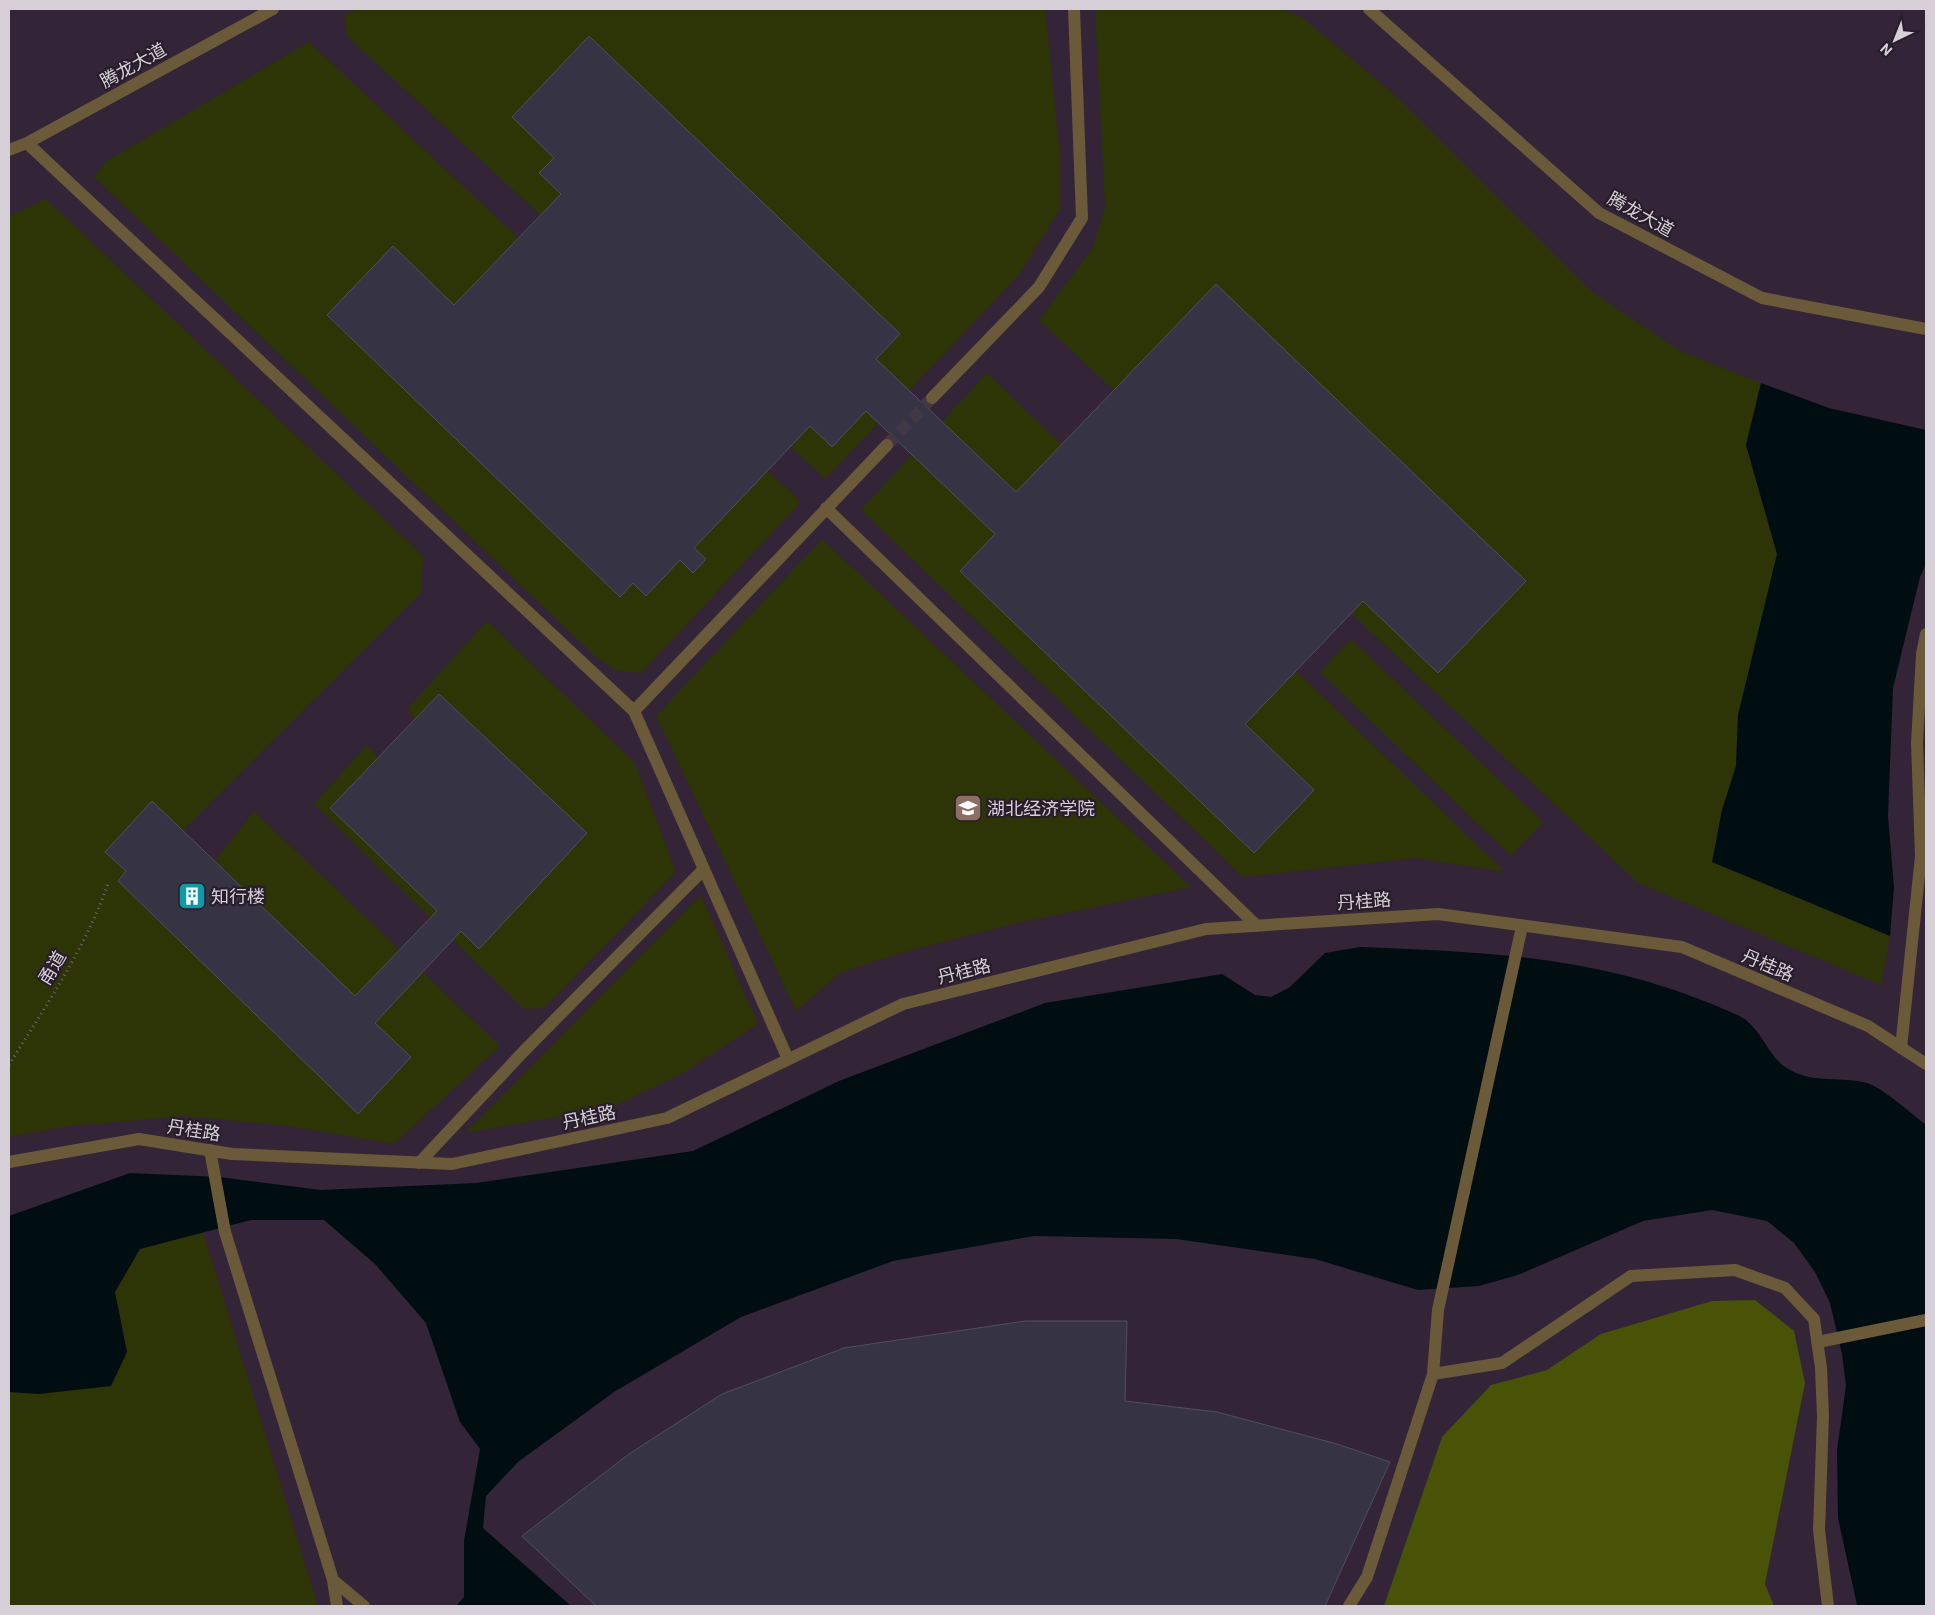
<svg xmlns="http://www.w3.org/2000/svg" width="1935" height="1615" font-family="Roboto,'Noto Sans SC',sans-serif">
<rect width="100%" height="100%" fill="#281d2a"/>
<path fill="#342437" d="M9,9h1917v1597h-1917z"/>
<path fill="#2d3406" d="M358,9h687l15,146v54l-41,66 -194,204 -478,-443 -3,-21z
M1095,9h187l21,9 94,79 195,195 88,59 81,32 -15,62 31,109 -39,161 -2,51 -14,44 -10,52 178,74 -9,49 -243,-102 -599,-563 53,-71 13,-41z
M309,42l492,460 -160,171 -23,-2 -21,-13 -503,-481 11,-15z
M46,199l377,357 -2,37 -238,237 32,31 39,-50 246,235 -106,98 -106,-18 -104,-10 -114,10 -61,11v-921z
M987,373l518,499 -88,-14 -174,19 -382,-367z
M822,539l369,348 -177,37 -113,29 -61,20 -44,38 -140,-295z
M487,621l148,142 41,109 -132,136 -20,1 -210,-205 53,-59 11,13 37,-39 -8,-10z
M1351,639l192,183 -32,34 -191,-184z
M701,895l57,129 -78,51 -70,33 -145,25z
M203,1232l115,374h-309v-214l30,2 88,-42 -12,-60 25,-43z"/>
<path fill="#485308" d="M1755,1300l39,31 11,52 -40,201 9,22h-390l58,-169 49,-52 56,-15 54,-36 111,-33z"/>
<path fill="#010e11" d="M1761,383l68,25 97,22v134l-6,13 -27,111 -5,128 6,71 -4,49 -178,-74 10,-52 14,-44 2,-51 39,-161 -31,-109z
M1360,947c131,5 244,10 366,63 6,3 15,6 20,10 20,16 22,40 48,52 24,12 54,3 78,13 15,7 40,29 54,40v481l-69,-1 -19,-87 -1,-68 9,-64 -4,-32 -12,-51 -15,-31 -21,-29 -27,-22 -55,-11 -69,11 -125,54 -39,11 -61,4 -103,-31 -139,-20 -142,-3 -141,25 -152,56 -127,75 -96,70 -32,34 -3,32 88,78h-115l8,-9v-56l16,-92 -20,-27 -34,-99 -51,-59 -51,-44h-73l-111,29 -25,43 12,60 -16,34 -72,8 -30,-2v-176l121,-43 90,4 101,13 155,-7 217,-32 146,-70 206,-78 177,-29 33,21 16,2 19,-10 35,-34z"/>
<path fill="#363444" stroke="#504e60" d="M589,36l311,298 -24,25 140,133 200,-208 310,297 -88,92 -75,-72 -118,123 69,66 -60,63 -294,-282 35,-37 -129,-123 -34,36 -22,-21 -116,122 12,11 -13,14 -13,-13 -34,36 -13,-13 -13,14 -293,-282 66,-69 61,59 107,-111 -22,-21 15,-15 -42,-41z
M439,694l148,139 -108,116 -18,-18 -86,92 36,34 -53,57 -240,-233 8,-10 -21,-19 47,-51 203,195 82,-85 -107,-103z
M1025,1321h102l-2,80 92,11 120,32 53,18 -65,144h-729l-74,-70 107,-82 93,-60 122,-46z"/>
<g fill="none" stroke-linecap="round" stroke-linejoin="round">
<path stroke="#423844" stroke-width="12" stroke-dasharray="12 6" stroke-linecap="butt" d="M887,445l45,-47"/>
<path stroke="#6f6671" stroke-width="3" stroke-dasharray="1 4" stroke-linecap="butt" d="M9,1065c37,-60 77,-117 100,-184"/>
<path stroke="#6a5a3a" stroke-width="12" d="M1369,9l230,204 163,85 164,31
M27,143l607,568 154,348
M9,150l18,-7 246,-134
M932,398l107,-111 43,-69 -8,-209
M826,508l431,418
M634,711l253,-266
M1901,1048l20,-192 -4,-113 5,-89 4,-20
M210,1150l15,82 108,348 4,26
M9,1162l130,-23 93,15 220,10 215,-46 236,-114 303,-75 232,-15 244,33 186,79 58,38
M419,1163l105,-112 180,-182
M1818,1342l108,-22
M1433,1374l69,-11 129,-87 104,-6 50,18 29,31 7,49 2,48 -4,114 9,76
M333,1580l31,26
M1349,1606l18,-29 66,-203 5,-64 84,-384"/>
</g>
<defs>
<g id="university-square" transform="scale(1.4375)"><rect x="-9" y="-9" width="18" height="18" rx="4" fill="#8d6e63" stroke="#281d2a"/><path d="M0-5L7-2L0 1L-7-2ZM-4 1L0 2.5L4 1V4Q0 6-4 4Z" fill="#fff"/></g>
<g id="building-square" transform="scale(1.4375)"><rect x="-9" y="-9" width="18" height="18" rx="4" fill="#0f9aa8" stroke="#281d2a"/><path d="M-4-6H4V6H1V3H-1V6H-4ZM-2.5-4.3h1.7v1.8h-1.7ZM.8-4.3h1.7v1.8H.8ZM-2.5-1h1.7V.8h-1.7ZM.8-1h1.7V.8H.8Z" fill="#fff"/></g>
</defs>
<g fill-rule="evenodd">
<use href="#university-square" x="968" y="808"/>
<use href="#building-square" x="192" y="896"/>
</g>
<g text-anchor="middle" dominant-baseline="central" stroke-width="4.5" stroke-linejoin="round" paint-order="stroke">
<g font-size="18" fill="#d6cfd8" stroke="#281d2a">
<text transform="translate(133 65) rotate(-29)">腾龙大道</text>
<text transform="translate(1641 214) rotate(29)">腾龙大道</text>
<text transform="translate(1364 901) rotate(-4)">丹桂路</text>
<text transform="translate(1768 965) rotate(23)">丹桂路</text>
<text transform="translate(52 968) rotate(-59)">甬道</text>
<text transform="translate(964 971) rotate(-14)">丹桂路</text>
<text transform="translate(589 1117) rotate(-12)">丹桂路</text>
<text transform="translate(194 1130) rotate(9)">丹桂路</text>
</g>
<g font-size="18" fill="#d6cfd8" stroke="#281d2a" text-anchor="start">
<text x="987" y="808">湖北经济学院</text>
<text x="211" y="896">知行楼</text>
</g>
</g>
<rect width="1935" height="1615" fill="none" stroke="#d6cfd8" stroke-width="20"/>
<g transform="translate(1895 40) rotate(223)" stroke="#281d2a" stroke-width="4" paint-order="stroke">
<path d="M0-4L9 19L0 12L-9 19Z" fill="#d6cfd8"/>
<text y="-8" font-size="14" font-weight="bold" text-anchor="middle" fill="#d6cfd8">N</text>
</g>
</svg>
